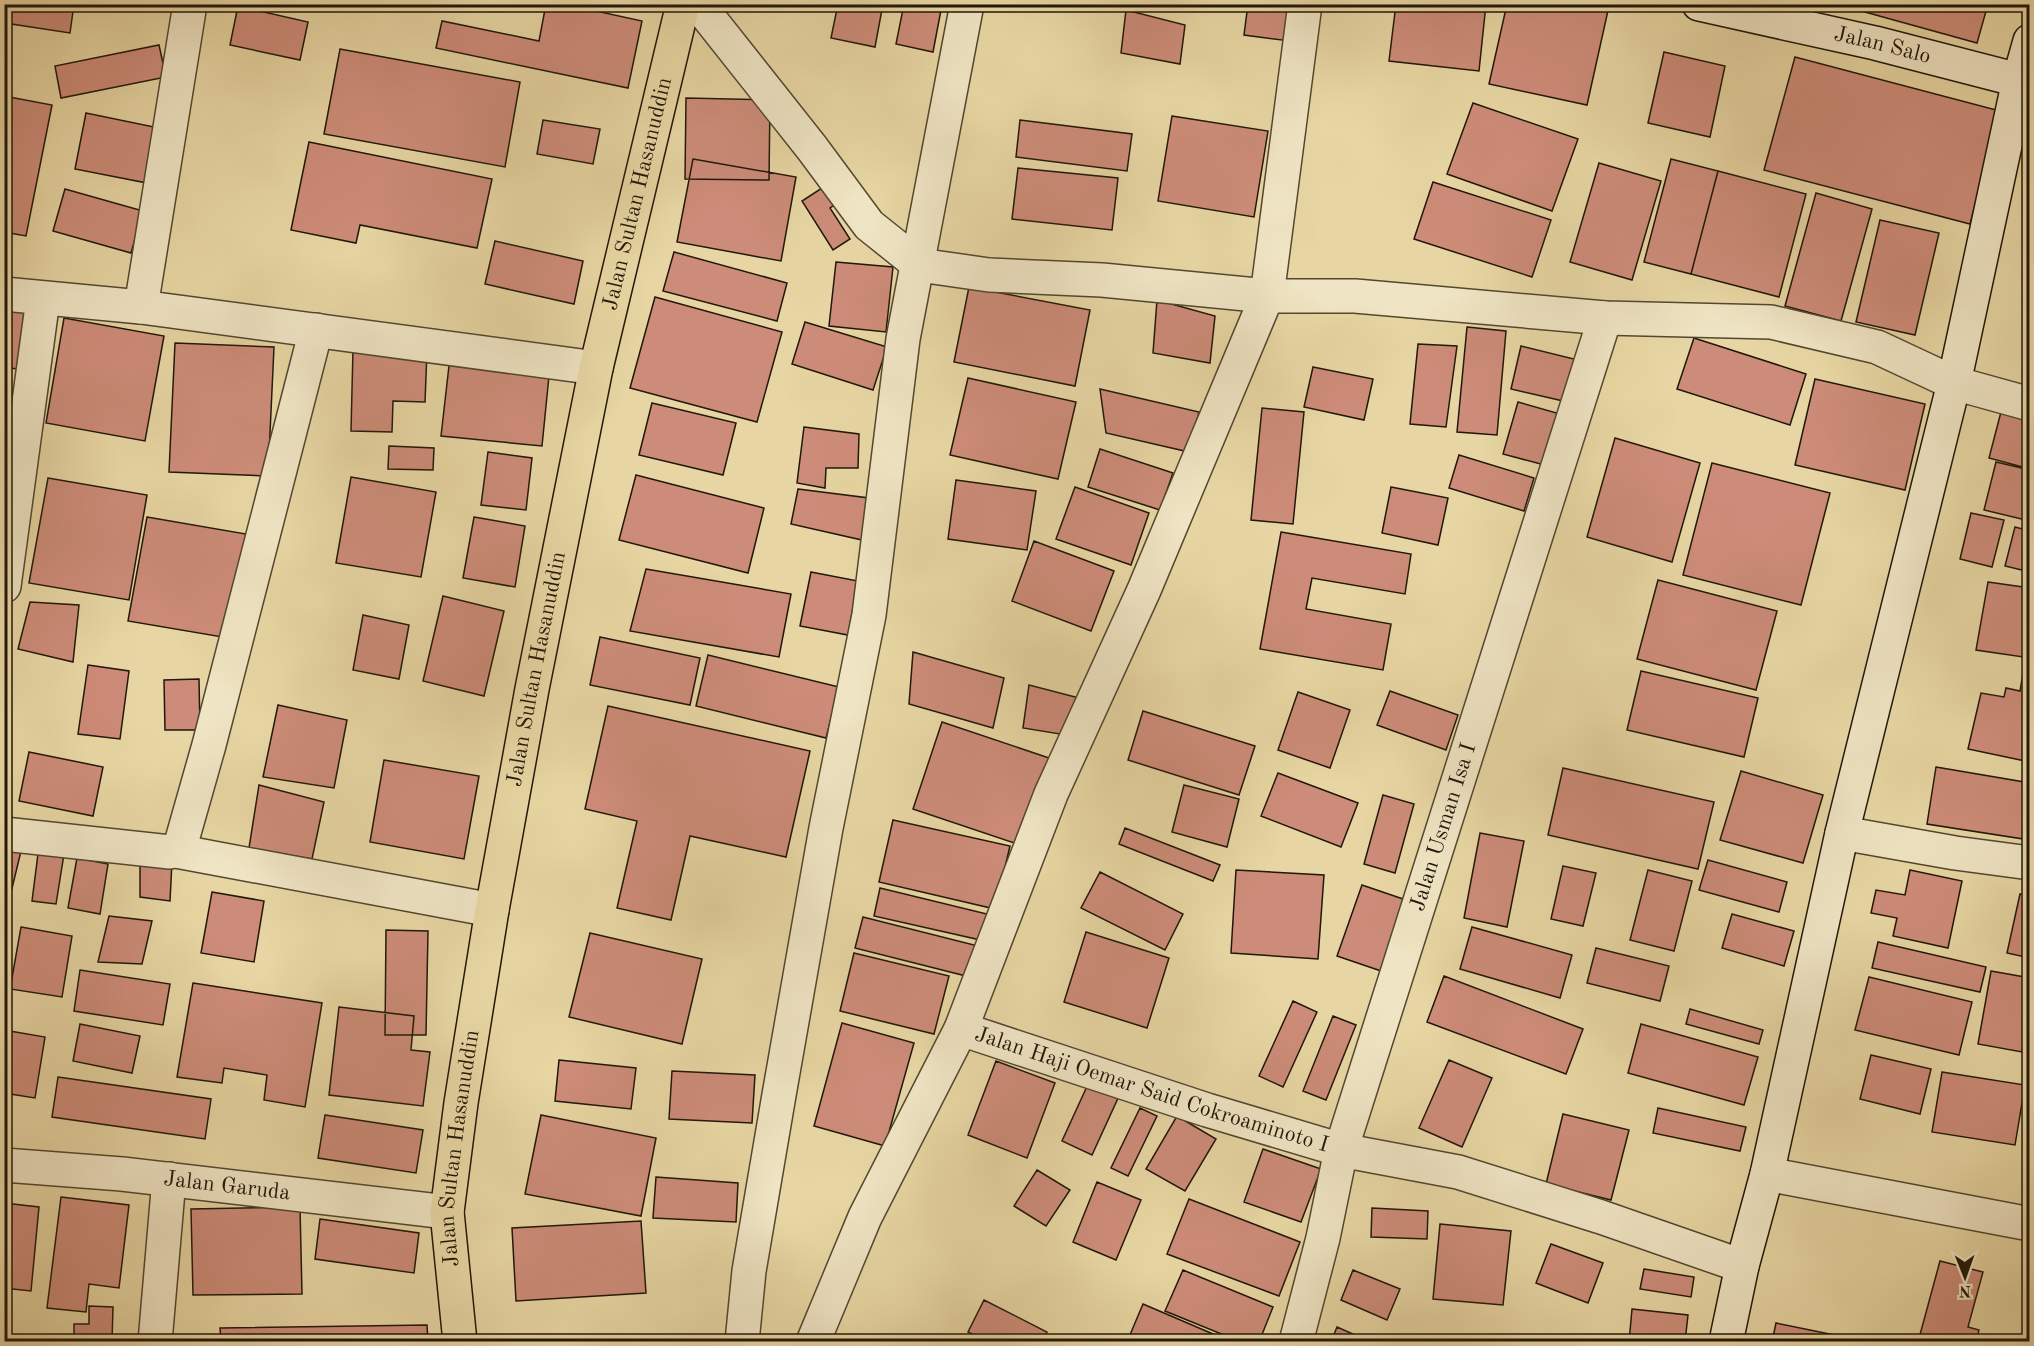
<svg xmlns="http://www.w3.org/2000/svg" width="2034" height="1346" font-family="'Old Standard TT',serif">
<rect width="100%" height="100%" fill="#e7d6a3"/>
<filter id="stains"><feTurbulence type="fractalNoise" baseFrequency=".00333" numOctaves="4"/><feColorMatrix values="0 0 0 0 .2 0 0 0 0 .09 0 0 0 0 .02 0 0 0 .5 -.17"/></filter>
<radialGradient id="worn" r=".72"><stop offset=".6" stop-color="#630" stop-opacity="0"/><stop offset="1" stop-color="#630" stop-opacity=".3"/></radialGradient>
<path fill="#cd8c79" stroke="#21170a" stroke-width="1.5" d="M8,4h66l-4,29 -65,-10z
M546,4h18l78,17 -14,67 -192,-40 6,-27 97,20z
M838,4h45l-8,43 -44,-9z
M904,4l37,6 -8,42 -37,-8z
M1248,4h47l-5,37 -46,-6z
M1396,4h90l-7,67 -90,-10z
M1507,4l102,2 -22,99 -98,-21z
M1836,4h152l-11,39z
M238,6l70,16 -8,38 -70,-15z
M1126,10l59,15 -5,39 -59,-11z
M4,39h7l-2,37h-5z
M159,45l7,32 -105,21 -6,-32z
M340,49l180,33 -15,85 -181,-33z
M1664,52l61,14 -15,71 -62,-14z
M1795,57l205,54 -30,113 -206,-54z
M4,96l48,9 -26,131 -22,-4z
M686,98l84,2 -1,80 -84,-1z
M1473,103l105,36 -26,72 -105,-37z
M86,113l73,15 -12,55 -72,-14z
M1172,116l96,15 -14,86 -96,-16z
M543,120l57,9 -7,35 -56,-10z
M1020,120l112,14 -5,37 -111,-14z
M309,142l183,37 -15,69 -117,-23 -4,18 -65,-13z
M693,159l103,18 -15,84 -104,-19z
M1671,159l47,12 -27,103 -47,-12z
M1599,163l62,18 -29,99 -62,-18z
M1018,168l100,10 -6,52 -100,-11z
M1718,171l88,23 -27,103 -88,-23z
M1433,182l118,38 -19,57 -118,-38z
M825,186l11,18 -6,4 20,31 -17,11 -31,-49z
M65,189l78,22 -12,42 -78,-22z
M1816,193l56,16 -31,112 -56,-15z
M1880,220l59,13 -24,102 -59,-13z
M495,241l88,20 -9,43 -89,-20z
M674,252l113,31 -10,38 -114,-30z
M836,262l57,5 -7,65 -57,-6z
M969,287l121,23 -15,76 -121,-24z
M655,297l127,35 -25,90 -127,-34z
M1157,300l58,16 -5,47 -57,-10z
M4,307l28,4 -9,59 -19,-3z
M64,318l100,18 -19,105 -99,-18z
M805,322l82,25 -14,43 -81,-26z
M1467,327l39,4 -9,104 -40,-3z
M1694,338l112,36 -16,51 -113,-36z
M175,343l99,4 -6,129 -99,-4z
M1418,344l39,2 -11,81 -36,-3z
M1521,346l61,15 -10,42 -61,-14z
M353,349l74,2 -2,51 -32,-1 -1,31 -41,-1z
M450,357l100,9 -8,80 -101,-10z
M1313,367l60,12 -9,41 -60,-13z
M968,378l108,24 -18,77 -108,-24z
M1815,379l110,25 -20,86 -110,-25z
M1100,389l99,23 -10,40 -83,-19z
M1518,402l49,14 -15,51 -49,-13z
M652,403l84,20 -13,52 -84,-20z
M1262,408l42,4 -11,112 -42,-4z
M2001,412l29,7v50l-41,-11z
M804,427l55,7 -1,34h-32l-1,20 -28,-5z
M1615,438l85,25 -28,99 -85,-25z
M389,446l45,2 -1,22 -45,-1z
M1100,449l73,24 -13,37 -72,-23z
M488,452l44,6 -6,52 -45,-5z
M1459,455l75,23 -10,33 -75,-23z
M1996,462l34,8v51l-46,-11z
M1712,463l118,30 -29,112 -118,-30z
M636,475l128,33 -16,65 -129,-33z
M351,477l85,15 -15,85 -85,-14z
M48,478l99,17 -18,105 -100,-17z
M956,480l80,11 -9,59 -79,-11z
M1075,487l74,26 -18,52 -75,-26z
M1391,487l57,11 -10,47 -56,-12z
M798,489l71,9 -7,42 -71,-16z
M1971,513l33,7 -12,47 -32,-8z
M147,517l99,17 -18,104 -100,-17z
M474,517l51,9 -10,61 -52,-9z
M2015,527l15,4v41l-25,-6z
M1281,532l130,22 -6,40 -93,-16 -6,31 85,15 -8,46 -123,-21z
M1034,541l80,30 -23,60 -79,-30z
M646,569l145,25 -12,63 -149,-26z
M811,572l47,9 -10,54 -48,-9z
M1658,580l119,31 -21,79 -119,-31z
M1988,582l42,6v70l-54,-8z
M443,596l61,15 -20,85 -61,-15z
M30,602l49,3 -6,57 -55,-13z
M363,615l46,10 -10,54 -46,-9z
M600,637l100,21 -10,47 -100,-20z
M913,652l91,26 -11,50 -84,-24z
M708,655l131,32 -13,51 -130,-32z
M88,665l41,6 -9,68 -42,-5z
M1641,671l117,27 -14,59 -117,-27z
M2023,673l7,1v88l-62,-13 13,-56 23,4 2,-9 14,3z
M199,679l1,51h-35l-1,-50z
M1029,685l54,14 -11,37 -49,-8z
M1390,691l68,24 -12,35 -69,-25z
M1298,692l52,18 -20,58 -52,-18z
M278,705l69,15 -13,68 -71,-11z
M608,706l202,45 -24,106 -96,-21 -19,84 -54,-12 20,-87 -52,-12z
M1143,711l112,35 -16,49 -111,-35z
M942,722l110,37 -29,87 -110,-37z
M29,752l74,15 -10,49 -74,-15z
M384,760l95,16 -15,83 -94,-17z
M1936,767l94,16v57l-103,-16z
M1563,768l151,34 -16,67 -150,-34z
M1741,771l82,24 -20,68 -83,-23z
M1278,773l80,30 -17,44 -80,-31z
M259,785l65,17 -12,57 -63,-11z
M1184,785l55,14 -12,48 -55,-15z
M1383,795l31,9 -19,69 -31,-9z
M893,820l117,26 -15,63 -116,-27z
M1125,828l95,37 -7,16 -94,-37z
M1480,833l44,8 -17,86 -43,-9z
M4,843l18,4 -15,62h-3z
M39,846l26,2 -9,56 -24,-3z
M77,858l31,6 -8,50 -32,-6z
M140,860l32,1 -2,40 -30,-4z
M1708,860l79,22 -8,30 -80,-22z
M1563,866l33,7 -13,53 -32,-7z
M1236,870l88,5 -6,84 -87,-6z
M1648,870l44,11 -18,70 -44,-11z
M1910,870l52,11 -14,67 -55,-12 4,-18 -26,-5 5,-23 29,5z
M1100,872l83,42 -18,36 -84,-42z
M1362,885l47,16 -25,71 -47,-16z
M880,888l111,27 -6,26 -111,-25z
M212,892l52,9 -10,61 -53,-9z
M2020,894l10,2v62l-23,-5z
M1732,914l62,17 -10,35 -62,-18z
M109,916l43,5 -10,43 -44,-2z
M863,917l115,29 -8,31 -115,-29z
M21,927l51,9 -10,61 -52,-8z
M1472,927l100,28 -12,43 -100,-29z
M386,930l42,1 -2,104h-41z
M1086,932l83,26 -22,70 -83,-26z
M590,933l112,26 -20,85 -113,-27z
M1878,942l108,25 -6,25 -108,-24z
M1596,948l73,18 -9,35 -73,-18z
M854,953l95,23 -15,58 -94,-23z
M80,970l90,14 -7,41 -89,-14z
M1991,971l39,7v31l-8,43 -44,-8z
M1444,976l139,53 -17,45 -139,-52z
M1869,977l103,25 -13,53 -104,-25z
M193,983l129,20 -17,104 -41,-7 3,-25 -43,-7 -2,15 -45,-6z
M1293,1001l24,11 -34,75 -24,-11z
M339,1007l75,9 -3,34 19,2 -7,54 -94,-11z
M1690,1009l73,21 -4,14 -73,-20z
M1333,1016l23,9 -30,75 -23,-9z
M842,1023l72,20 -29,103 -71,-20z
M80,1024l60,12 -8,37 -59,-12z
M1641,1024l117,33 -14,48 -116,-32z
M4,1030l41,7 -10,61 -31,-5z
M1871,1055l60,14 -11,45 -60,-15z
M559,1060l77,8 -5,41 -76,-8z
M1449,1060l43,18 -30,69 -43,-19z
M996,1061l59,22 -28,75 -59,-23z
M672,1071l83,4 -3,48 -83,-4z
M1942,1072l83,13 -10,60 -83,-13z
M58,1077l153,22 -6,40 -153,-22z
M1089,1082l30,14 -27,59 -30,-14z
M1140,1108l17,8 -29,60 -17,-8z
M1658,1108l88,19 -6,24 -87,-18z
M1563,1114l66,16 -18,70 -65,-16z
M325,1115l98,15 -7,43 -98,-15z
M541,1115l115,23 -15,78 -116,-22z
M1177,1116l39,23 -31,52 -39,-22z
M1263,1149l58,20 -20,53 -57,-20z
M1037,1170l33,20 -24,36 -32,-20z
M656,1177l82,6 -2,39 -83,-4z
M1097,1182l44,18 -25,60 -43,-18z
M61,1197l68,8 -10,83 -30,-4 -3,28 -39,-4z
M1189,1199l111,43 -21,54 -112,-42z
M4,1203l35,4 -8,84 -27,-3z
M300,1207l2,87 -109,1 -2,-86z
M1372,1208l56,3 -1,28 -56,-2z
M320,1219l99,14 -5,40 -99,-14z
M641,1221l5,72 -130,8 -4,-73z
M1440,1224l71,7 -8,74 -70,-6z
M1551,1244l52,19 -15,40 -52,-20z
M1940,1261l43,11 -15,55 11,3 -3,12h-58z
M1644,1269l50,8 -3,20 -51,-8z
M1183,1270l90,37 -14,35h-18l-76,-31z
M1353,1270l47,19 -13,31 -46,-20z
M984,1300l63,32 -5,10h-54l-20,-10z
M1143,1304l84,36 -1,2h-99z
M89,1306l24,1 -1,35h-38v-18h15z
M1632,1309l56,6 -3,27h-56z
M1776,1323l93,19h-97z
M427,1325l1,17h-207l-1,-14z
M1337,1327l34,15h-40z"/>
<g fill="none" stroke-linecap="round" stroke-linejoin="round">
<g stroke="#524730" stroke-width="36">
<g id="street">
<path d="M698,4l114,144 57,77 50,40 70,10 113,5 165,16h88l250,22 166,4 106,25 77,36 76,21"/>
<path d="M4,294l137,13 455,61"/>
<path d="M141,307l49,-303"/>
<path d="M4,586l39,-287"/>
<path d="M1842,833l113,20 75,10"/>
<path d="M4,834l166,18 10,-5 29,-102 107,-415"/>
<path d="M176,851l316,59"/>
<path id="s1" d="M961,1029l246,81 134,40 117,22 143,45 141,49"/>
<path id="s2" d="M4,1165l118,9 325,38"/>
<path d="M1767,1174l263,50"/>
<path d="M155,1342l14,-163"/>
<path d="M742,1342l7,-71 30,-176 47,-267 43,-213 34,-276 64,-335"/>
<path d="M813,1342l52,-125 96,-188 90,-235 93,-204 123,-294 38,-292"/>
<path id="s3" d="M1296,1342l27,-104 18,-88 264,-832"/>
</g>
</g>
<g stroke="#21170a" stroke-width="36">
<g id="secondary">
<path id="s4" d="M1699,4l176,39 155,40"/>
<path d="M1726,1342l16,-76 25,-92 75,-341 112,-450 65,-303 11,-39"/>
</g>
</g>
<g stroke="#21170a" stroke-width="36">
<g id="highway">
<path id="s5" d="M460,1342l-13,-130 14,-109 31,-193 40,-221 64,-321 87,-364"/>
</g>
</g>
<use href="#street" stroke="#efe4c3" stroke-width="33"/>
<use href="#secondary" stroke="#efe4c3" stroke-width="33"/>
<use href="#highway" stroke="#e7d6a3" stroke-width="33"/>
</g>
<g text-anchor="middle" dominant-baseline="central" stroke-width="6" stroke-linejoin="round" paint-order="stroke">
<g font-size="22" fill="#21170a" stroke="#efe4c3">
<text stroke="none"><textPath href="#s4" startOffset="188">Jalan Salo</textPath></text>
<text stroke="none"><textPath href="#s5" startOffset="1167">Jalan Sultan Hasanuddin</textPath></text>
<text stroke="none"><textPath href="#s5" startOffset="681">Jalan Sultan Hasanuddin</textPath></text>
<text stroke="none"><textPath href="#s3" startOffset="536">Jalan Usman Isa I</textPath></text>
<text stroke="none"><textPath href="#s1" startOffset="200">Jalan Haji Oemar Said Cokroaminoto I</textPath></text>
<text stroke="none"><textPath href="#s5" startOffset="195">Jalan Sultan Hasanuddin</textPath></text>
<text stroke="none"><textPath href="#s2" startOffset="224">Jalan Garuda</textPath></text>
</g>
</g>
<rect width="2034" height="1346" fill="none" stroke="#e7d6a3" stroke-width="24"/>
<rect x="6" y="6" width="2022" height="1334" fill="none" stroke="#21170a" stroke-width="3"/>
<rect x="12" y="12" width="2010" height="1322" fill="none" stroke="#21170a" stroke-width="1.5"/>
<g transform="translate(1965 1277) rotate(179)" stroke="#efe4c3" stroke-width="4.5" paint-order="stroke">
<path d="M0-4.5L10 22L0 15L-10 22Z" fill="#21170a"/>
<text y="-9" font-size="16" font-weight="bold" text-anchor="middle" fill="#21170a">N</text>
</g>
<rect width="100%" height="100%" filter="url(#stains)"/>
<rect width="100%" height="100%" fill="url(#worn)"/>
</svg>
